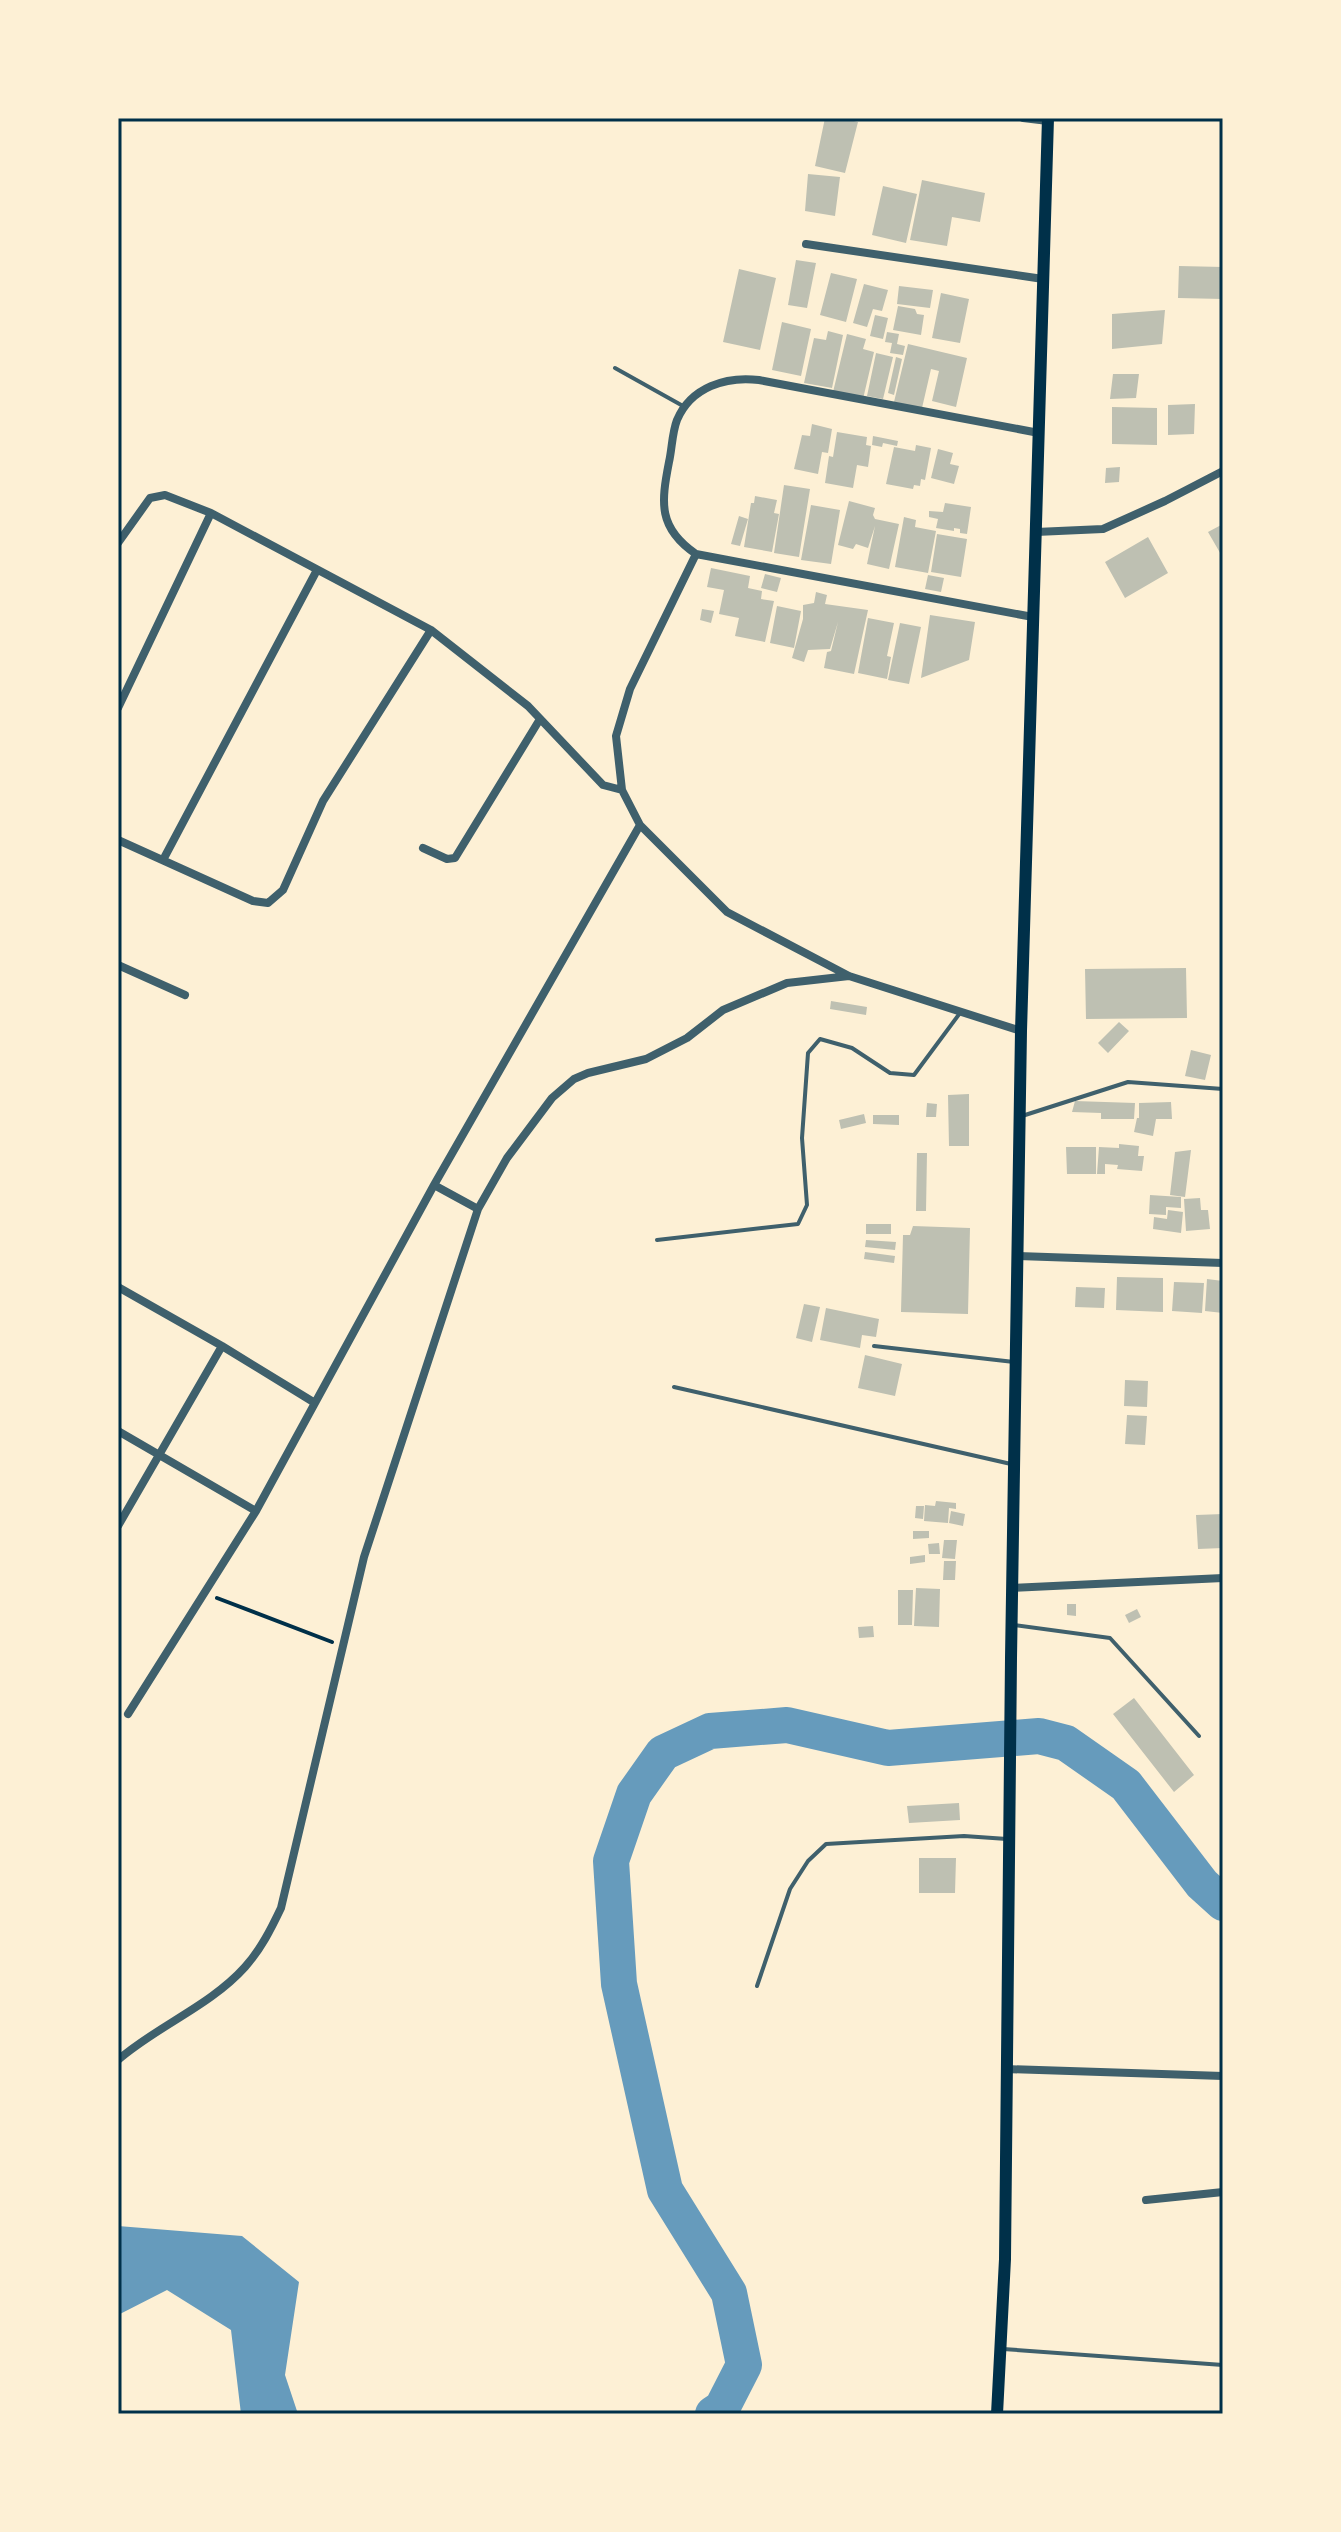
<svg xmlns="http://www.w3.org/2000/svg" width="1341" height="2532" font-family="Mulish,sans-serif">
<rect width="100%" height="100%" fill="#fdf0d5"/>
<path fill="#669bbc" d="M118,2226l124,10 57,46 -14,93 13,39h-57l-10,-84 -64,-40 -49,25z"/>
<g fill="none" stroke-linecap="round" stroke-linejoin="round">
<path stroke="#669bbc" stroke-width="36" d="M713,2414l9,-6 22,-43 -15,-72 -64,-103 -46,-206 -8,-123 23,-67 29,-41 47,-22 77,-6 101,23 151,-12 27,7 60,42 76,99 21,19"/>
</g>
<path fill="#bec0b2" d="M825,118h17l16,4 -13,51 -30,-7z
M808,174l32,3 -5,39 -30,-5z
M922,180l63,13 -5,29 -28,-5 -5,29 -37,-6z
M883,186l34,8 -11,49 -34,-8z
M796,260l20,3 -9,45 -19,-3z
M1179,266l44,1v32l-45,-1z
M739,269l37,9 -16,72 -37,-8z
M831,273l26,6 -11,43 -26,-7z
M864,284l24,6 -6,21 -9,-2 -6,18 -14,-4z
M899,286l34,4 -3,18 -33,-4z
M941,293l28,6 -9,44 -28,-5z
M898,306l17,3 2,5 7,1 -3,20 -28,-5z
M1165,310l-3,34 -50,5v-35z
M875,315l13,3 -5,21 -13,-3z
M782,322l29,7 -10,47 -29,-6z
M828,331l15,4 -11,53 -28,-5 10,-45 12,2z
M887,332l12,2 -2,10 8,2 -2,9 -13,-2 2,-10 -7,-1z
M847,334l19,5 -3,10 11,3 -11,47 -30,-7z
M908,344l59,14 -11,49 -24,-6 7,-30 -8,-2 -9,39 -28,-6z
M876,353l17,4 -10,42 -16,-3z
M896,357l6,2 -8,36 -6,-2z
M1113,374h26l-3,24 -26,1z
M1195,404l-1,30 -26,1v-30z
M1112,407l45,1v37l-45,-1z
M812,424l20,5 -4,24 -6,-1 -4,22 -24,-5 8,-34 8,1z
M837,432l30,5 -1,8 5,1 -3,21 -11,-2 -4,23 -28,-5 4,-27 4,1z
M873,436l25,5 -1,5 -14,-3 -1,4 -10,-2z
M916,445l15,3 -6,32 -4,-1 -1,7 -6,-1 -1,4 -27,-5 8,-37 21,4z
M938,449l15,4 -3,11 9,2 -5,18 -23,-6z
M1120,467l-1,15 -14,1 1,-15z
M784,485l26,4 -11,68 -25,-4z
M755,496l22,4 -3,13 5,1 -7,38 -28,-5 7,-44h3z
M849,501l26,7 -2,7 2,4 24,5 -10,45 -22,-5 8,-38 -7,22 -12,-4 -3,5 -15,-4z
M945,503l26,4 -4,27 -7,-1v-4l-6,-1v3l-18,-3 2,-9 -9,-2v-6l14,1z
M811,505l29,5 -9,54 -30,-4z
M739,516l9,3 -8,27 -9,-2z
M904,517l12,3 -1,7 21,4 -8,42 -33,-6z
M1223,524v34l-15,-26z
M937,534l30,5 -6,38 -30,-5z
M1148,537l20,36 -43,25 -20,-36z
M711,568l39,8 -2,12 14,3 -1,8 13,2 -9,41 -30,-6 4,-18 -20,-4 5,-24 -17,-3z
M765,574l16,4 -4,14 -16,-4z
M928,575l16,3 -3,14 -16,-3z
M816,592l11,3 -2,9 43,6 -14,64 -30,-6 3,-16 4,-1 7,-29 -8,27 -22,1 -4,12 -12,-4 11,-39v-14l11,-2z
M777,606l24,5 -7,37 -24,-5z
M702,609l12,2 -3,12 -11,-3z
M930,615l45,7 -6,38 -48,18z
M868,618l26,5 -7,33 4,1 -4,22 -29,-6z
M900,623l21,4 -12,57 -21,-4z
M1186,968l1,50 -101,1 -1,-50z
M831,1001l36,6 -1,8 -36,-6z
M1119,1022l10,9 -21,22 -10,-10z
M1191,1050l20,5 -6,25 -20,-4z
M969,1094v52h-20l-1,-51z
M1075,1101l60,2 -1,16h-33v-6l-29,-1z
M1171,1102l1,17h-16l-3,17 -19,-4 3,-14h2v-15z
M927,1103l10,1 -1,13h-10z
M864,1114l2,9 -25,6 -2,-9z
M873,1115h26v10l-26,-1z
M1119,1144l20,2 -1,10h6l-2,15 -25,-2 1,-4 -13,-1v10h-8l2,-27 20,1z
M1066,1147h30v27h-29z
M1191,1150l-6,47 -15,-2 5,-43z
M917,1153h10l-1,58h-10z
M1150,1195l31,2v11l-15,-1v8l-17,-1z
M1200,1198l1,12h7l2,19 -24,2 -2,-32z
M1168,1210l15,2 -2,21 -28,-4 1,-12 13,2z
M866,1224h25v10h-25z
M913,1226l57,2 -2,86 -67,-2 2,-77h7z
M866,1240l30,2 -1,8 -30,-3z
M865,1252l30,4 -1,7 -30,-4z
M1117,1277l46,1v34l-47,-2z
M1207,1279l16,2v32l-18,-2z
M1174,1282l30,1 -2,30 -30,-2z
M1076,1287l29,1 -1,20 -29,-1z
M804,1304l16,3 -8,35 -16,-4z
M826,1308l53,11 -3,18 -14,-2 -2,13 -40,-8z
M865,1355l37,9 -7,32 -37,-8z
M1125,1380l23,1 -1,26 -23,-1z
M1127,1415l20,1 -2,29 -20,-1z
M936,1501l20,2v6l-7,-1 -1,15 -24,-2 1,-16 10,1z
M916,1506h8l-1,13 -8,-1z
M951,1511l14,3 -2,12 -14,-3z
M1223,1514v34l-25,1 -2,-34z
M913,1531h16v7l-16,1z
M944,1540h13l-2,19 -13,-1z
M939,1543l1,11h-11l-1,-10z
M925,1555v7l-15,2v-7z
M944,1561h12l-1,19h-12z
M916,1588l24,1 -1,38 -25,-1z
M898,1590h15l-1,35h-14z
M1067,1604h9v12l-9,-1z
M1137,1609l4,8 -12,6 -4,-8z
M873,1626l1,11 -15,1 -1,-11z
M1134,1698l60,77 -20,17 -61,-78z
M959,1803l1,17 -51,3 -2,-17z
M919,1858h37l-1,35h-36z"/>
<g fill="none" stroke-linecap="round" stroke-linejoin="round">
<path stroke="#003049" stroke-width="4" d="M217,1598l115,44"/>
<path stroke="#3f606c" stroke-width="4" d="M615,368l68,38
M1022,1116l106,-34 95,7
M657,1240l141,-16 9,-19 -5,-67 6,-85 12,-14 32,9 38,25 24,2 46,-62
M874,1346l140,16
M674,1387l337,77
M1014,1625l96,13 89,98
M757,1986l33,-97 18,-28 18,-17 138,-8 43,3
M1003,2349l220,16"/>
<path stroke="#3f606c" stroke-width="8" d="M1023,118l25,3
M806,244l237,35
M1036,532l67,-3 62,-28 58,-30
M118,543l32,-45 15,-3 46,18 220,117 97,76 75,79 19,5
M1033,617l-337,-63c-38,-26 -35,-51 -27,-92 3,-13 3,-29 8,-42 14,-33 49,-44 82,-40l280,53
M118,708l93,-195
M640,825l87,87 122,64 172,55
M118,840l135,61 15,2 15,-13 40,-89 108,-171
M423,848l24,11 8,-1 85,-139
M163,860l154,-290
M118,965l67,30
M434,1185l44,24
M1018,1256l205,7
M118,1287l104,59 93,57
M118,1431l138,80
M118,1526l104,-180
M1012,1588l211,-10
M128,1714l128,-203 178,-326 206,-360 -18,-35 -6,-54 14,-47 66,-135
M118,2060c39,-34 92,-54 127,-93 16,-18 26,-38 36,-59l83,-351 114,-348 29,-51 45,-60 22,-19 14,-6 58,-14 41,-21 36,-28 64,-27 62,-7
M1006,2069l217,7
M1146,2200l77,-8"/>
<path stroke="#003049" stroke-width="12" d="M997,2414l8,-155 6,-601 10,-627 27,-913"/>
</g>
<rect width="1341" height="2532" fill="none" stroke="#fdf0d5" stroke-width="240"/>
<rect x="120" y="120" width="1101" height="2292" fill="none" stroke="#003049" stroke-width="3"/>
</svg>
